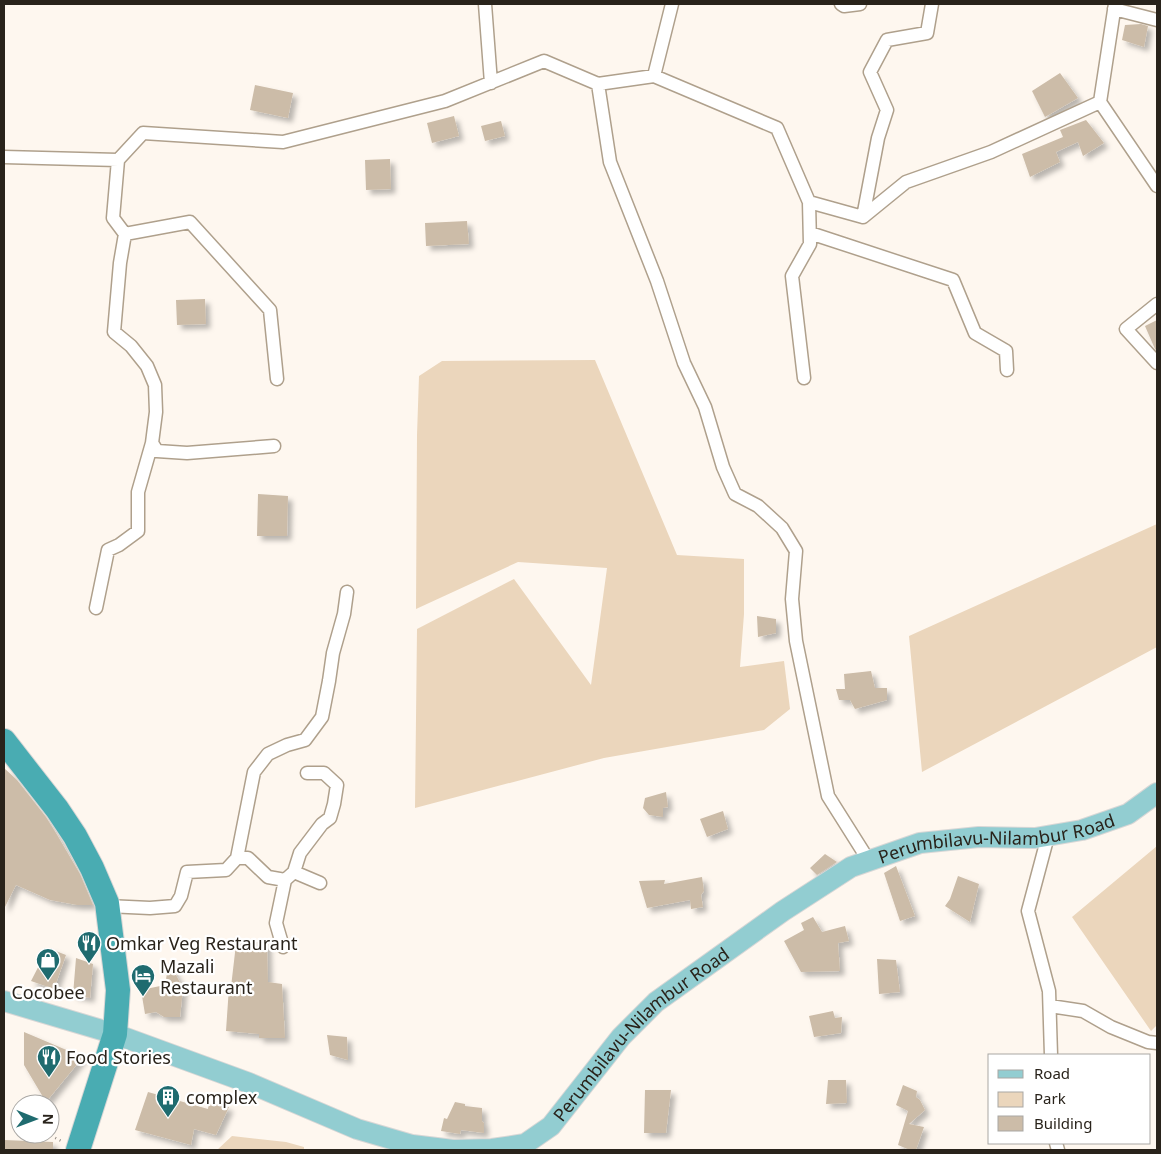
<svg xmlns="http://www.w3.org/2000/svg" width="1161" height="1154" font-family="'Noto Sans',sans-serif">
<defs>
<filter id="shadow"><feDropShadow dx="4.5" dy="4.5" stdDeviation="2.5" flood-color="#0004"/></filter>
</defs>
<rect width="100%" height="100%" fill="#fef7ef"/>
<path fill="#ebd6bc" d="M595,360l82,195 67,4v55l-4,53 44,-6 6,48 -26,21 -160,28 -189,50 2,-179 97,-50 77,106 16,-117 -89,-6 -102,47 1,-174 2,-59 23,-15z
M1157,524v123l-235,125 -13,-136z
M1157,846v179l-6,6 -79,-114z
M232,1136l54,6 18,5v3h-87z"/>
<path fill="#ccbca8" filter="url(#shadow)" d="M1141,24l7,2 -4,21 -22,-7 3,-15z
M1060,73l18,25 -33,19 -13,-26z
M255,85l38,8 -5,25 -38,-8z
M454,116l5,20 -27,7 -5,-20z
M1086,120l18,23 -21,13 -5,-14 -22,10 4,10 -30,15 -8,-23 41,-17 -3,-7z
M501,121l4,15 -20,5 -4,-15z
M390,159l1,30 -25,1 -1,-30z
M467,221l2,23 -43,2 -1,-23z
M205,299l1,25 -29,1 -1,-25z
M1157,320v31l-2,-2 -10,-23z
M258,494l30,2 -1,40h-30z
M757,616l19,3v14l-18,4z
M871,671l4,17h12v12l-32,9 -5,-9h-11l-3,-11h9l-1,-15z
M4,768l13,12 29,37 10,16 24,41 13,31h-16l-27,-5 -34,-15 -12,24z
M666,792l2,15 -5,1v9l-14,-2 -6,-7 2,-10z
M723,811l5,18 -21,8 -7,-18z
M825,854l12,8 -20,13 -7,-7z
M896,866l19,50 -15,5 -16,-48z
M958,876l21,8 -9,38 -25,-16 5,-7z
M702,877l2,14 -3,4 2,12 -12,2 -1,-9 -43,8 -8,-27 26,-1 -1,4z
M813,917l9,15 23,-6 4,15 -11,2 2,28 -39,1 -17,-31 20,-11 -3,-7z
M267,941l1,41 14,2 3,54h-26v-4l-33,-3 3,-44h2l5,-43z
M48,948l18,7 -12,34 -23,-8z
M76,958l17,6 -3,34 -17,-3z
M877,959l19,1 4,32 -21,2z
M169,962l14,26 -3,29h-16l-8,-5 -11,2 -4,-24 24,-5z
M833,1011l2,7 7,-1 -1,16 -27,4 -5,-21z
M24,1032l59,25 -37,45 -22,-37z
M327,1035l20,2 1,23 -18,-5z
M828,1080h18l1,23 -21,1z
M903,1085l14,6 -1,6 4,3 5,10 -16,14 15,3 -8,23h-6l-12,-5 10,-34 -12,-6z
M645,1090h26l-5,43h-22z
M148,1092l60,17 1,-7 20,5 -13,28 -22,-6 -3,16 -56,-15z
M455,1102l10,2v2l17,2v13l2,2v10l-23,-3 -1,4 -19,-3 3,-13 3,1z
M4,1140l49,2v8h-49z"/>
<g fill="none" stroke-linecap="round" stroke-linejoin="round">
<g stroke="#afa08c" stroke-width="15">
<path id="street" d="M485,4l6,79
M841,4l3,2 16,-2
M1114,9l43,11
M654,76l18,-72
M598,84l56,-8 123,52 32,74 54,15
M1100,102l15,-98
M4,157l114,3
M863,217l43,-35 85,-30 109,-50 57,84
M863,217l15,-79 9,-28 -17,-38 17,-32 40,-7 5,-29
M810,233l143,47 22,53 31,18 1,19
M1157,304l-31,25 31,34
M804,378l-12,-102 18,-32 -1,-42
M277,379l-7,-69 -80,-88 -65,12 -12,-16 5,-58 25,-27 140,9 162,-41 99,-40 54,23 12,78 47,119 27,82 21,44 18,60 12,27 23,12 24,22 14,23 -4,48 4,42 32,155 41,65
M152,443l5,8 30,2 87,-7
M96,608l12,-58 11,-5 19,-14v-39l14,-49 4,-31 -1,-27 -8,-19 -16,-20 -17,-14 6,-69 5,-29
M1048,836l-20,75 21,80 2,64
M237,858h11l20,19 17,3 9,-8 6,-19 22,-29 8,-6 4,-14 3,-19 -13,-12h-17
M294,872l26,11
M107,906l43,2 25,-2 6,-10 6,-24 39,-2 11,-12 17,-86 14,-18 19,-9 18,-5 17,-23 7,-36 4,-28 11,-39 3,-22
M283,947l-7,-24 9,-43
M1050,1006l33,5 28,16 37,15 9,1
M1056,1143l2,7"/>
</g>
<g stroke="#d8d7d6" stroke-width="22">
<g id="primary">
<path id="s1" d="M4,1001l111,33 134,49 108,46 55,16 41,5 39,-1 33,-5 26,-18 70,-89 35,-35 127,-91 68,-44 69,-24 59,-6 56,1 47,-8 46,-16 29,-21"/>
</g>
</g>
<g stroke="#d8d7d6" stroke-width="26">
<path id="highway" d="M4,741l53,68 18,27 17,32 15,35 11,87 -3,44 -37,116"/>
</g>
<path stroke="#948d85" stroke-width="2.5" stroke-dasharray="1 4" stroke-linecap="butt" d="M41,1134l9,1 13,7
M20,1136l3,-2"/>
<use href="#street" stroke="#fff" stroke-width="12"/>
<use href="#primary" stroke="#92cdd1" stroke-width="20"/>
<use href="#highway" stroke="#49acb2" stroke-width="24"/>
</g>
<defs>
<g id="restaurant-pin" transform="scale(1.25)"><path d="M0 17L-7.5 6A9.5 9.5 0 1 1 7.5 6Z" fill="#1f6b6f" stroke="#fff"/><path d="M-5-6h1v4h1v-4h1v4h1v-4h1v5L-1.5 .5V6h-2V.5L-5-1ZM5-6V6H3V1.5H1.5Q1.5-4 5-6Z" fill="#fff"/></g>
<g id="shop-pin" transform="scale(1.25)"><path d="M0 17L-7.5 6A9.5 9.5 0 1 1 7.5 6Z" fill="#1f6b6f" stroke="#fff"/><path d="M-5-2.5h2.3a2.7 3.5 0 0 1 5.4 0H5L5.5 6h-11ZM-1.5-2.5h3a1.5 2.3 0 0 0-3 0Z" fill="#fff"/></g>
<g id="hotel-pin" transform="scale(1.25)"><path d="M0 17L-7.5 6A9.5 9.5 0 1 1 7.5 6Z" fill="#1f6b6f" stroke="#fff"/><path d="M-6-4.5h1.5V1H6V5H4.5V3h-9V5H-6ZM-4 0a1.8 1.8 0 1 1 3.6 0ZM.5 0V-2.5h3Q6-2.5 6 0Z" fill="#fff"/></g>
<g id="building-pin" transform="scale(1.25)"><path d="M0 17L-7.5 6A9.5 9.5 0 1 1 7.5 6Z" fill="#1f6b6f" stroke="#fff"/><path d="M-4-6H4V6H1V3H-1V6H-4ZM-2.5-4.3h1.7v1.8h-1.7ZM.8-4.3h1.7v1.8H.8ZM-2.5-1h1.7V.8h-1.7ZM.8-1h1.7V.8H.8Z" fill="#fff"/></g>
</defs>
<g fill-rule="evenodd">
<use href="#restaurant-pin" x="89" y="943"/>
<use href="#shop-pin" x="48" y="960"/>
<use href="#hotel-pin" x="143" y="976"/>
<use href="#restaurant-pin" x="49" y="1057"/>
<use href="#building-pin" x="168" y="1097"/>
</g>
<g text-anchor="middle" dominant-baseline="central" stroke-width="4.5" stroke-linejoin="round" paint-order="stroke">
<g font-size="18" fill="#29231b" stroke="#fff">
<text stroke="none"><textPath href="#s1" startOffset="1128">Perumbilavu-Nilambur Road</textPath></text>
<text stroke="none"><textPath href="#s1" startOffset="708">Perumbilavu-Nilambur Road</textPath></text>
</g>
<g font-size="18" fill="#29231b" stroke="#fff" text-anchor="start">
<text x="106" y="943">Omkar Veg Restaurant</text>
<text x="160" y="966">Mazali<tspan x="160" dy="21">Restaurant</tspan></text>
<text x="48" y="992" text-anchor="middle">Cocobee</text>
<text x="66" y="1057">Food Stories</text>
<text x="186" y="1097">complex</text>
</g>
</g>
<rect width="1161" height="1154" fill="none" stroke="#29231b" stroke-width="10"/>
<rect x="988" y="1054" width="162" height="90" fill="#ffffff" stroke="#a9a7a4"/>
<rect x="998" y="1070" width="25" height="8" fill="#92cdd1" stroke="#a9a7a4"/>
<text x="1034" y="1079" font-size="15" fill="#29231b">Road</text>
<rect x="998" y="1092" width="25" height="15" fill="#ebd6bc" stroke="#a9a7a4"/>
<text x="1034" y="1104" font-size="15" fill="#29231b">Park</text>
<rect x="998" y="1116" width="25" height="15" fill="#ccbca8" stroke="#a9a7a4"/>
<text x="1034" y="1129" font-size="15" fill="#29231b">Building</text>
<g transform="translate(35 1119) rotate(91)"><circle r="24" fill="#ffffff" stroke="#a9a7a4"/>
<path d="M0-4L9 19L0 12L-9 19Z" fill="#1f6b6f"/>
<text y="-8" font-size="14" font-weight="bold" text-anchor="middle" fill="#29231b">N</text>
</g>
</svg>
